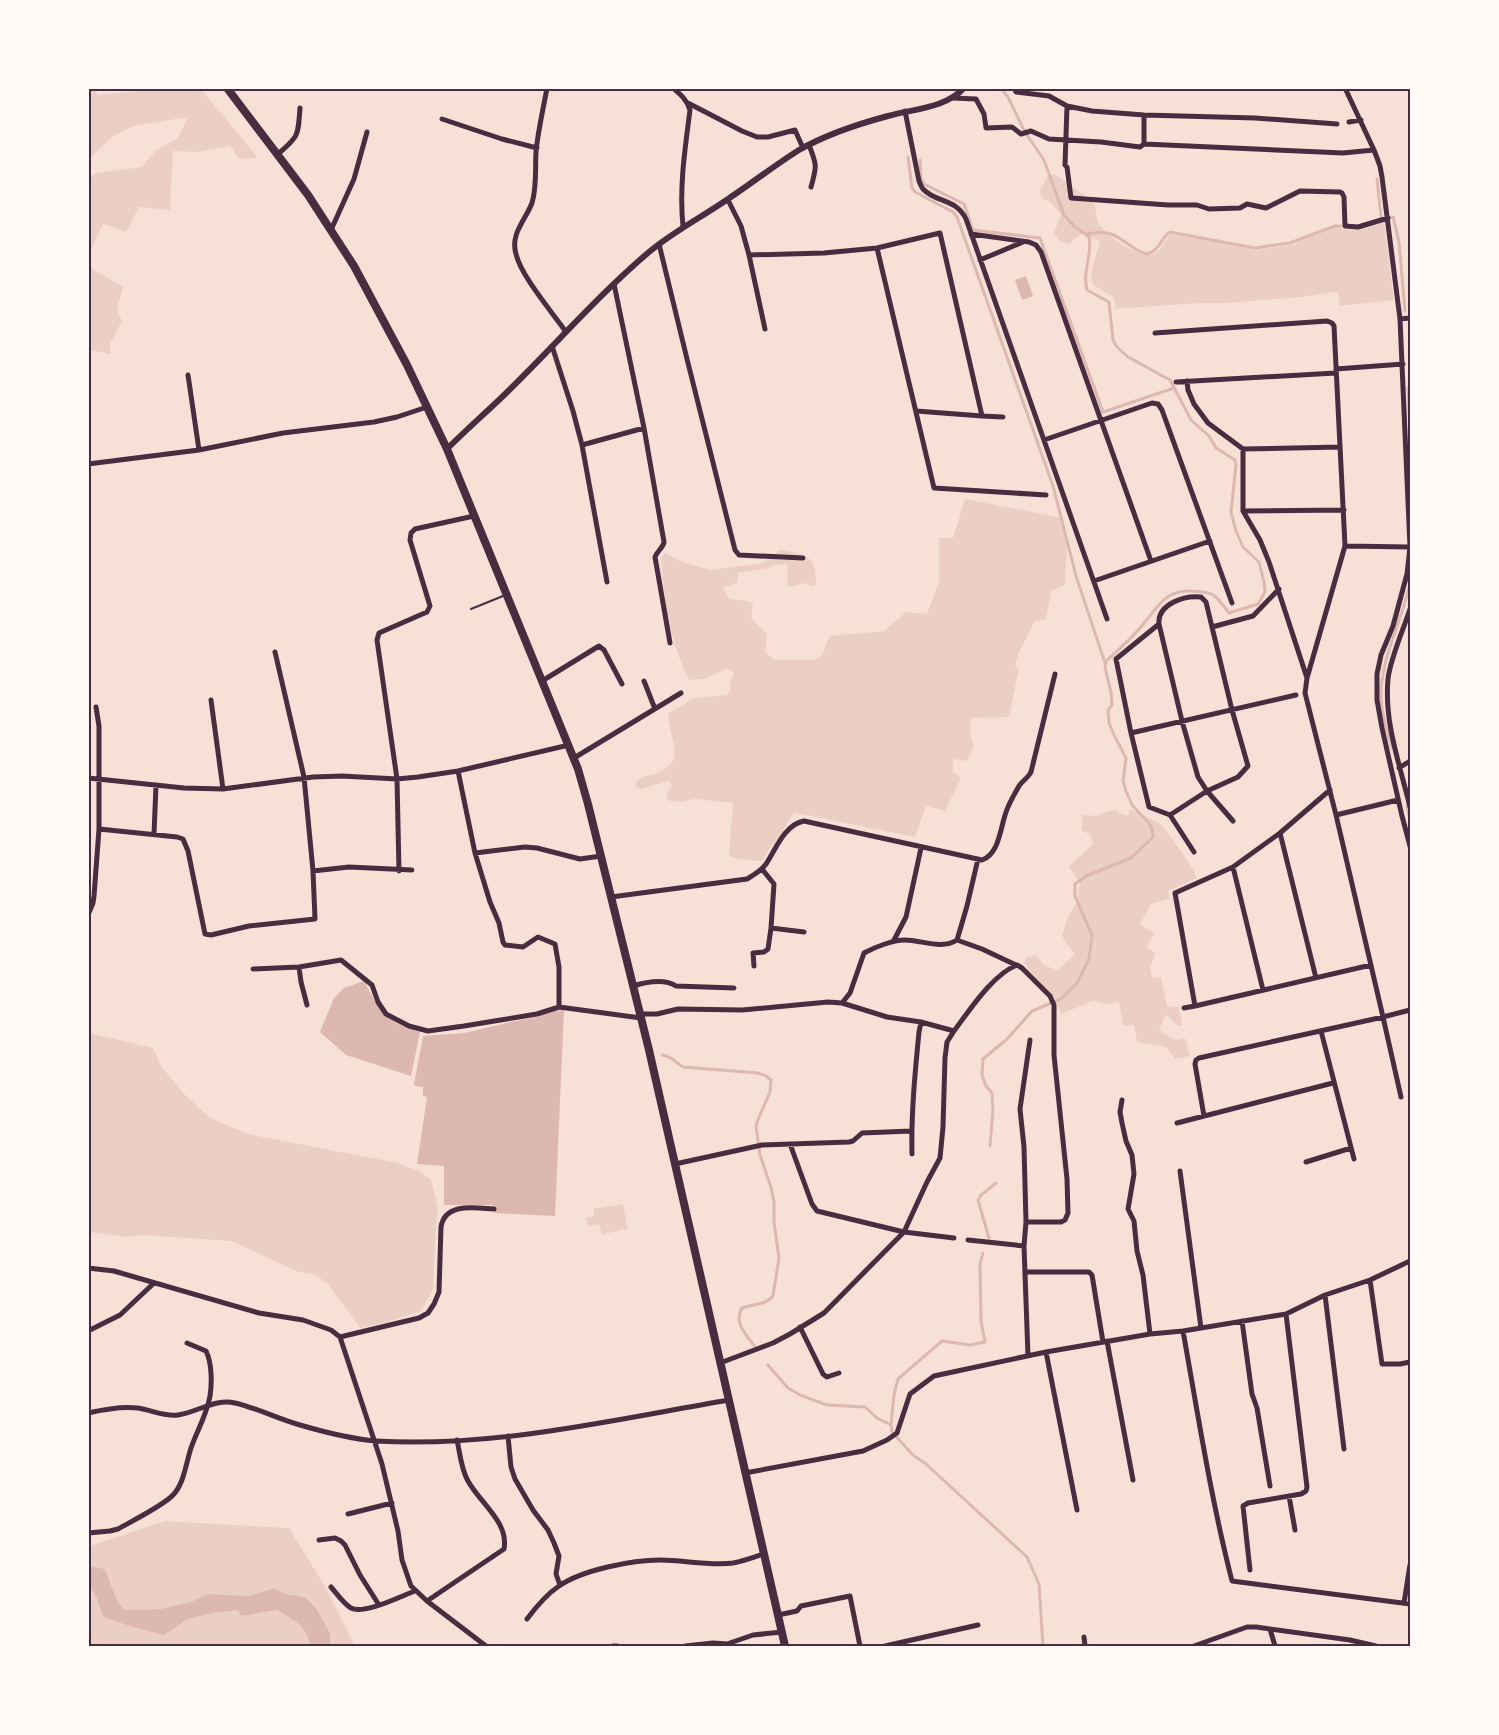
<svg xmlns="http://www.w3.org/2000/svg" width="1499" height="1735" font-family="'Source Serif 4',serif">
<rect width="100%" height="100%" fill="#f7e1d7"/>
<path fill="#ebcfc5" d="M89,88l5,1 4,6 58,-6h45l57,69 -19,1 -9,-13 -33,6 -24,-1 -3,59 -31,-3 -13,25 -23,-8 -14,30v-76l8,-5 45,-6 13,-16 23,-13 10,-21 -55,9 -21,11 -23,22z
M1049,174l7,1c6,4 35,25 38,29 3,7 1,16 6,22 10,12 42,36 57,26 6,-4 8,-13 14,-18l56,9 28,7 37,-5 43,-18 17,3 32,-8 10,78 -55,6v-13l-6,-1 -30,5 -77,6h-26l-85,6v-11l-22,-13 -2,-6 1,-10 8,-28c-7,-4 -12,-4 -18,-7l-7,4 -5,6 -9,-2 -7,-9 7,-19 -10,-11 -9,-5 -2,-8z
M88,260l5,9 30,18 -6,23 5,11 -12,23v10l-21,-4z
M965,499l96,19 6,25 -2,42 -14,6 -5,28 -11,2 -17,33 -3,13 4,1 -10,49 -38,1 -1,16 4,13 -7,14 -14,-2v13l8,6 -16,33 -19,-5 -11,31 -119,-24 -4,2 -12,21 -13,16 -5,9c-10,0 -24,-1 -33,-5l4,-53 -38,-4 -15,3 -10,-1 -3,-3v-5l5,-8 -3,-4 -28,8 -5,-2v-5c7,-8 13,-6 22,-9 7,-3 11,-8 16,-13l1,-9 -7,-33 1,-5 25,-15 33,-3 3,-4v-8l4,-9 -3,-4 -5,-1 -22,10 -15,1c-20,-41 -25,-77 -28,-122l4,-5 17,9 29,8 51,-7 18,-13c28,5 36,5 36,35l-5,1 -5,-3 -18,4 -1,-23 -14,1 -4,3 -31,5 -1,10 -14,4 5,11c9,3 16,1 25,5l-2,15 16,16 -2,18 10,8h38l9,-5 8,-19 54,-5 22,-19 21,2 12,-32v-44h14z
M1130,809l31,15 29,40 7,14 -28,13v8l-18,5 -11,20 14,9 -7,14 9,7 -6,12 2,12 9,-1 6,29 12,1 3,18 -4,1 -12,-11 -7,15 16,10 10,-2 5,18 -15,3 -9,-12 -29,-5 -3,-16 -11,-1 -4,-23 -13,2 -13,-3 -32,13 -5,-15 -27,-29 -5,-8 3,-5 9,-2 8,10 13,5 18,-15 -13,-19 5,-17 10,-17 3,-19 -11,-16c7,-9 17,-14 24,-24l-4,-9 -8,-4 2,-15 14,1 8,-4 10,-2 6,4 7,2z
M89,1033l64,15 8,18 22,27 27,25 38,16 150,29 21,8 12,9 7,27 -2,20 -3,63 -12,21 -37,12 -24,5 -32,-44 -12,-9 -17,-3 -68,-31 -90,-6 -13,2 -39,-5z
M623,1204l5,26h-4l-1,-1 -21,6 -3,-11 -11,2 -2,-8 8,-2 -1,-7z
M165,1521l124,7 37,60 27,54v4h-23v-13l-25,-36 -19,-3 -12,-6 -25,8 -41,-2 -17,8 -31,7 -37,1c-6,-7 -11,-21 -13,-31l-21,-13v-21h4z
M88,1585l9,14 6,18 61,17 24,-15 25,-6 25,-3 3,6 36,-6c17,11 30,15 33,36h-221z"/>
<path fill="#dcb8b0" d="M1026,276l7,20 -11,4 -7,-20z
M364,981c16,30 21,41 56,51l-9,44 -65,-21 -26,-23 14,-34 10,-10z
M564,1010l-9,206 -61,-3 -1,-8h-49v-39l-27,-2 10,-67 -4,-1v-9l-8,-1 -1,-2 9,-48 41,-3 51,-12 22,-4 15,-6z
M89,1566l15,3c8,13 10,31 20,41l36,-1 31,-7 17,-8 41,2 25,-8 12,6 19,3 10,10 15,26v13h-20c-3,-21 -16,-25 -33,-36l-36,6 -3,-6 -25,3 -25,6 -24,16 -31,-8 -30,-10 -6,-18 -8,-14z"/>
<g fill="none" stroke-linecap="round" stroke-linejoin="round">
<path stroke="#dcb8b0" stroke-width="3" d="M908,157l4,31 3,4 38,20 4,5 96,269 23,90 29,87
M920,160l1,18 3,6 40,20 9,26 67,8 63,174 71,-24
M1377,179l4,37
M1389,218l4,-1 6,25 6,69
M1086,234c8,-1 17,-3 25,0 14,5 22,17 36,20 13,-4 13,-15 23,-22l85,16 35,-5 45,-17h6
M1408,388l2,44
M1392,748c-5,-16 -10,-33 -11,-50 -1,-41 22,-77 29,-116
M1407,806l3,13
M662,1055c10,1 13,7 21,12l75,6 8,3 5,4 -1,12 -13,30 -1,5 4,28 11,32 3,15v20l5,36 -6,38c-7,9 -20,8 -31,12 -9,15 5,27 13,39
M990,1146l3,-36 -1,-17 -6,-7 -4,-11 1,-16 24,-20 25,-28 29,-12 16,-16 12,-24 3,-24 -17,-39v-12l11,-8 45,-18 22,-21 -1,-8 -3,-6 -17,-18 -6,-14 -3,-10 3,-23 -12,-23 -5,-12 -1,-13 4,-5 -1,-12 -6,-26 1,-6c11,-10 23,-20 33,-32 18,-19 24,-40 53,-38 24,1 23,4 37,22l29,-9 7,-12 -1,-10 -5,-20 -16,-15 -7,-16 -5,-19 5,-47 -1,-5 -19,-12 -7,-12 -18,-16 -21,-40 -42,-23 -11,-10 -4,-7 -4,-38 -22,-12c-5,-20 6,-35 2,-53l-15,-11 -10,-11 -20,-55 -19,-28 -17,-35 -6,-7 -6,-2
M989,1238l-11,-38 3,-5 15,-12
M983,1253l-3,11 1,57 4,21 -15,3 -28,-4 -44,38 -4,16 -3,30 1,7 21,23 13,9 101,93 12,27 4,62
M768,1365l20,23 12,7 27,10 38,2 12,11 14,7"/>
<path stroke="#4a2c40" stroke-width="2" d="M471,609l32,-13"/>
<path stroke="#4a2c40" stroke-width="5" d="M547,88c-4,22 -9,43 -11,64 -1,17 1,35 -4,51 -7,18 -22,31 -16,51 5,22 36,58 50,78
M673,88c8,7 14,12 17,22 -5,39 -11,78 -7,116
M1014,88l2,4 33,4 18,10 25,5 52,4 111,3 82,6
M1345,88l29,62 6,16 2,11 18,142 10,228 -3,27 -14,52 -12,29 -4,19v26l5,28 20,88 8,30
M953,98l23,1 8,15 2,14 26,-1 9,7 10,-3 18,8 52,3 39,5 4,-3 199,9 31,-3
M688,103l54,28 15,6h11l27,-7 8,18
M1067,106l-2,59 2,2 4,31 97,7h29l12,4 31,-1 7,-4 19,4 34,-17 40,1 2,1 2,4 1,29 13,1 30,-9
M905,111l14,70c0,0 3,7 4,8 13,14 33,9 43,30l141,400
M1144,115v29
M442,119l60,20 35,9
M1349,122l12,-2
M809,145c8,20 8,21 2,42
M278,154c21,-18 20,-18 22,-46
M728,200l13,26 8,29 75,-2 53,-5
M331,230l23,-51 13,-47
M971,234l58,8 7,3 5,7 110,309
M659,244l29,119 47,187 4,5 64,3
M749,255l16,74
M980,260l43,-18
M614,284l30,144 20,114c-1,6 -7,9 -9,15l15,86
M1400,319l10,-1
M1155,333l172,-12 5,2 2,3 11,220 -38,132 -2,15 31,122 47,202 27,-7
M552,346l21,65 9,34 25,137
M1336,369l67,-5
M188,375l11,75
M1187,381l1,9 6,14 14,19 35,26 97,-2
M1176,382l160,-9
M916,411l66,5 -42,-183 -63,15 57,240 112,7
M982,416l21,1
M1044,440l108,-37 6,1 4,6 70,193
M582,445l62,-17
M1243,449v62l17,29 9,22 38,116
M88,464l111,-14 84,-17 91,-11 23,-5 30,-10
M1243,511l101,-1
M1345,546l65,1
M1094,581l116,-40
M1410,609c-6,19 -20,50 -22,70 -4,44 12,86 22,128
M1159,624l23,97 16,56 9,14 -37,24 24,37
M1212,627l20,83 16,56 -10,11 -31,14 26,30
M542,681l57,-35 5,4 18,34
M644,681l11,28
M211,700l12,89
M96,707l3,19v103
M1131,733l165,-38
M574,758l107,-65
M1399,768l11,-7
M458,771l17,82 15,49 9,21 4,19 2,3 18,2 15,-10 17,7 4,23v40l82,11
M88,778l96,10 39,1 90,-12 29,-1 55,3 21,-2 40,-6 111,-26
M1330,790l-50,43 -47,34 -58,26 20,113 176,-41
M1170,815l-21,-8 -18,-74 -15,-74 43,-35c-2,-20 26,-29 42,-27l5,5 6,25 41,-11 26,-27
M1336,815l62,-15
M1280,833l36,145
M154,834l2,-49
M475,853l50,-6 12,1 43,11 21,-3
M1233,867l30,123
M762,869l12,15 -3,44 33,4
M313,871l36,-4 63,3
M399,871l-2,-92 -20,-139 2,-7 48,-21 3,-6 -20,-66 1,-7 4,-4 59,-13
M611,897l136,-18c7,-4 14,-8 19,-15 10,-15 18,-39 38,-43l178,39c19,-7 18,-36 26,-53 3,-7 7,-14 11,-21 3,-5 9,-8 12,-14l24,-98
M88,903h5l1,-7 5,-67 78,8 6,2 5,12 17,83 6,1 38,-9 66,-7 -2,-48 -9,-94 -29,-125
M88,915l5,-12
M894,940l12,-23 15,-69
M957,940l25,9 34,16
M754,966l-1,-13 11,-1 4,-3 3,-21
M299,967l2,15 6,23
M253,969l46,-2 42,-7 31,25 6,17 8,12 23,12 19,5 36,-5 73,-12 22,-7
M633,986c13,-4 31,-8 43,0l58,2
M842,1003l45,14 34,5
M1184,1008l11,-2
M640,1014h17l21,-5 64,1 86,-8 14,1 8,-10 14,-40c11,-6 29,-13 41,-13 16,0 37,10 52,0l10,-34 11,-47
M1321,1031l33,128
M1122,1100l-2,12 2,11 4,18 6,14 2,19 -6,35 6,12 3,30 6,24 7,59
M1204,1116l-9,-52 1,-4 3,-2 184,-41 18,80
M1177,1123l156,-40
M790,1144l22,60 5,7 87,21 50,6
M912,1154c-1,-40 3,-81 7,-122l2,-10 33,9c15,-20 39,-57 63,-66l5,3 28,28 4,9v50l13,124 1,34 -3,7 -4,2h-35
M1306,1162l45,-14
M675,1164l87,-19 87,-3 4,-1 9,-8 49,-2
M1180,1171l21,157
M968,1240l56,6
M88,1268l26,3 145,42 44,7 28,10 9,7 42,127 16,67 4,29 9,26 16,15 59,45
M1025,1272h64l3,3 11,67
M1370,1280l12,84h18l10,-2
M1325,1295l19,154
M1242,1321l10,73 5,14 13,78
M800,1327l23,47 4,3 12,-4
M88,1331l32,-16 34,-32
M1183,1331c15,84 28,168 49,250l178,23
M340,1337l79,-19 9,-5 6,-9 5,-12 2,-65c4,-25 34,-19 53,-18
M1107,1341l26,139
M1046,1352l31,158
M1028,1356l-4,-110 2,-24 -2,-75 -4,-38 10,-69
M720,1363l53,-20 17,-9 34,-21 80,-81 23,-50 13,-24 3,-31 2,-69 2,-16 7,-11
M88,1413c17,-4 34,-7 50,-5 13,2 27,9 40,7 20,-3 38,-17 57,-12 22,5 43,16 65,22 24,7 51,14 76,16 118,7 236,-21 353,-41
M508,1436l3,31 4,12 18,31 15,20 6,13 5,13 -3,18 4,11
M745,1473l118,-22 24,-11 10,-7 13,-39 24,-18 112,-24 104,-18 33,-3 103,-17 39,-19 45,-15 40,-19
M1289,1496l6,34
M348,1514l44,-11
M88,1533l22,-2 8,-2c14,-8 46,-24 55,-34 11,-11 13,-32 18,-47 6,-17 16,-34 19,-52 2,-13 2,-33 -4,-45l-19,-8
M319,1540l16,-2 6,3 4,4 15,30 19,30
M1250,1570l-7,-64 5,-3 53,-9 5,-3 1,-4 -21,-173
M331,1587c6,7 13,17 20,21 13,7 50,-12 64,-17
M427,1601l77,-52c5,-27 -24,-46 -36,-68 -7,-12 -8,-28 -11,-41
M1404,1603l6,-38
M778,1615l19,-4 4,-5 49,-10 10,50
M527,1619c9,-12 20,-25 32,-33 23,-16 73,-26 101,-26 24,0 49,6 73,3 11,-2 21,-6 31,-9
M1270,1629l5,17
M1084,1637l1,9
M613,1646h4
M685,1646l28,-3 14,1 26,-9 29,-3
M885,1646l93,-21
M1194,1646l53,-19h9l94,13 26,6"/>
<path stroke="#4a2c40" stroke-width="6" d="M447,449c17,-17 35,-33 53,-50 50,-48 96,-102 149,-147 25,-21 53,-35 79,-53 24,-16 47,-34 71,-49 28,-16 59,-26 89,-34 25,-7 58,-8 76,-28"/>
<path stroke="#4a2c40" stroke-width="8" d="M227,88l81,107 46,71 53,99 40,84 131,320 10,35 61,246 136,596"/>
</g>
<rect width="1499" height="1735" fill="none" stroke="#fffaf5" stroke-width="180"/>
<rect x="90" y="90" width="1319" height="1555" fill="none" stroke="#4a2c40" stroke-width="2"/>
</svg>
